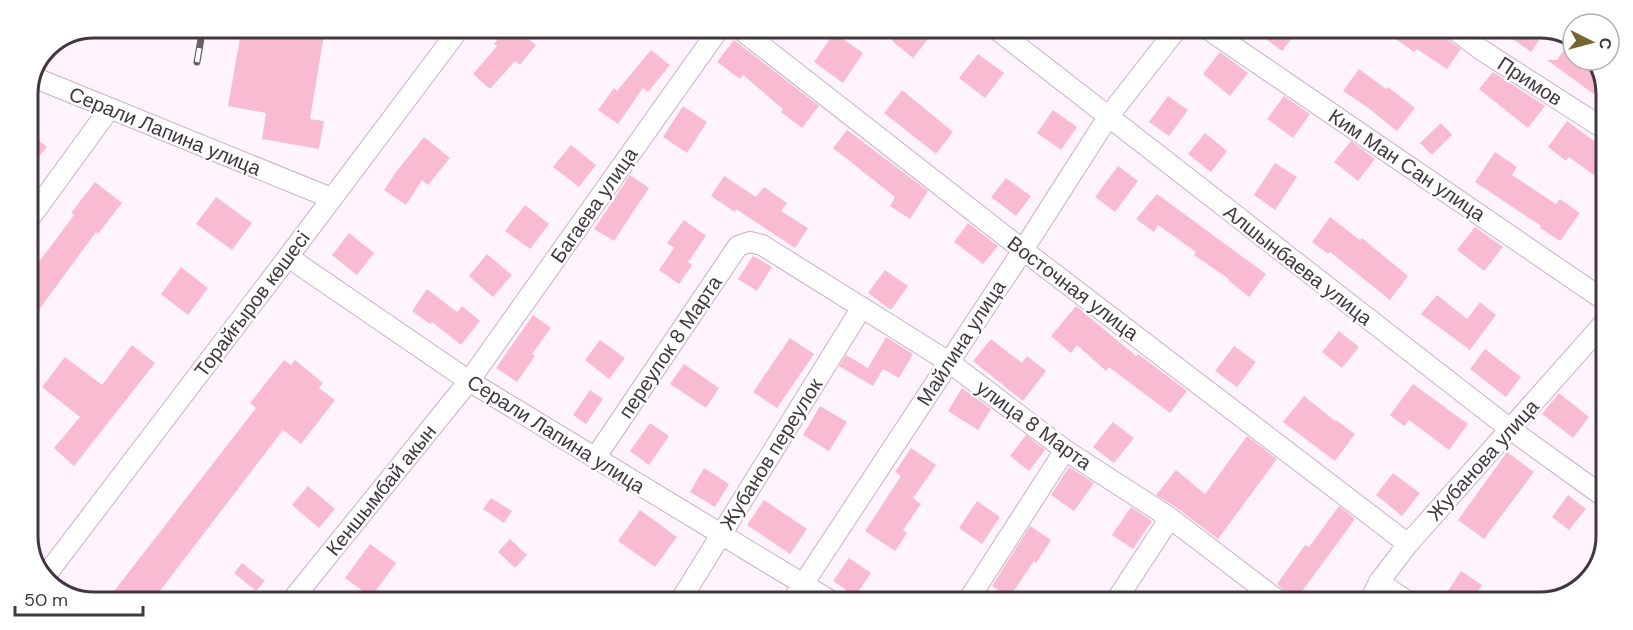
<svg xmlns="http://www.w3.org/2000/svg" width="1633" height="630" font-family="'DM Sans',sans-serif">
<rect width="100%" height="100%" fill="#fff4fd"/>
<path fill="#f9bbd2" d="M242,27l83,1 -15,91 14,2 -5,28 -57,-10 4,-26 -38,-7z
M507,28h8l21,17 -16,20 -5,-4 -25,28 -17,-15 24,-28 -3,-2z
M882,29h54l-23,29 -21,-17 2,-3z
M1254,30h44l-16,21z
M1383,30h59l5,9 14,10 -14,20 -30,-20 -3,3z
M1500,30l35,1h10l-14,21z
M834,33l29,20 -20,30 -29,-21z
M1572,38l1,22h22l11,28v15l-59,-43h10z
M734,40l85,66 -17,22 -21,-16 2,-3 -40,-34 -3,4 -23,-17z
M651,50l19,15 -22,27 -5,-4 -25,36 -20,-14 16,-22 3,3z
M1220,52l28,21 -18,23 -27,-22z
M978,54l26,19 -19,25 -26,-20z
M1359,69l27,20 2,-2 27,21 -18,23 -30,-24 -24,-16z
M1493,72l52,34 -17,22 -49,-39z
M902,90l51,42 -17,22 -52,-41z
M1168,96l20,14 -19,26 -20,-14z
M1284,96l26,18 -17,24 -26,-19z
M683,106l24,16 -20,31 -24,-16z
M1053,110l24,17 -16,23 -24,-17z
M1567,121l38,28v34l-36,-26 -3,4 -18,-14z
M1441,123l11,12 -20,20 -12,-12z
M847,130l81,61 -18,28 -20,-13 5,-9 -62,-49z
M27,131l20,16 -20,24z
M1205,133l22,18 -16,21 -23,-18z
M424,137l26,21 -22,27 -6,-5 -16,25 -22,-15 12,-18z
M1351,141l24,18 -17,22 -24,-19z
M571,145l25,20 -17,22 -26,-20z
M1495,152l22,15 -5,8 44,29 4,-5 20,14 -20,28 -20,-13 1,-2 -66,-44z
M1275,163l22,14 -22,33 -21,-15z
M1118,166l20,15 -23,31 -20,-15z
M630,175l19,13 -35,53 -20,-12z
M724,176l32,21 8,-10 23,16 -6,8 27,17 -13,20 -59,-39 -1,3 -24,-16z
M1006,178l25,18 -15,20 -25,-19z
M95,182l27,21 -24,31 -2,-2 -60,82 -9,-7v-34l7,-8 2,1 38,-51 -3,-2z
M1157,194l109,80 -17,23 -21,-17 1,-1 -35,-24 2,-3 -38,-27 -4,7 -18,-13z
M216,197l36,26 -20,27 -36,-26z
M525,205l24,19 -19,25 -25,-18z
M1330,217l30,23 2,-2 46,38 -18,24 -60,-48 -2,2 -16,-12z
M684,220l22,16 -18,26 4,3 -13,19 -20,-14 15,-22 -7,-5z
M968,223l30,23 -15,18 -29,-22z
M1475,227l28,20 -19,24 -27,-21z
M349,233l25,20 -17,22 -25,-20z
M487,254l25,21 -19,22 -24,-21z
M753,256l19,11 -15,24 -19,-12z
M181,267l27,21 -20,27 -27,-21z
M885,270l23,16 -17,24 -23,-17z
M427,289l30,23 5,-6 18,15 -19,24 -29,-23 -2,2 -18,-13z
M1437,295l30,24 13,-17 16,13 -26,35 -49,-36z
M1076,306l60,50 2,-2 49,37 -17,22 -61,-46 -3,4 -29,-26 -6,8 -20,-17z
M533,315l18,13 -19,26 3,2 -18,26 -21,-14z
M1339,331l20,16 -17,21 -20,-16z
M886,337l27,17 -14,24 -16,-9 -10,17 -34,-20 7,-11 22,13z
M790,338l24,16 -37,54 -24,-16z
M991,339l31,24 5,-7 19,15 -23,30 -50,-40z
M600,340l25,18 -16,21 -24,-19z
M132,345l23,18 -81,103 -20,-18 26,-31 -38,-30 23,-30 37,28z
M1234,346l22,16 -19,25 -22,-16z
M1485,349l36,28 -15,20 -36,-28z
M284,360l7,5 4,-5 28,23 -4,5 16,12 -34,44 -18,-14 -130,170 -45,-1 148,-191 -6,-5z
M684,364l35,24 -13,20 -36,-24z
M1413,384l55,40 -19,26 -40,-30 -5,6 -14,-11z
M962,388l29,21 -13,21 -30,-19z
M590,390l13,9 -17,25 -13,-9z
M1559,393l30,24 -16,21 -31,-24z
M1304,396l31,25 1,-1 19,14 -20,27 -52,-39z
M820,406l27,16 -18,29 -26,-16z
M1113,422l21,16 -20,25 -21,-16z
M650,423l19,13 -20,29 -19,-14z
M1026,435l19,15 -16,21 -19,-15z
M1247,436l30,23 -59,80 -41,-31 -21,-13 20,-25 29,24z
M911,448l25,17 -23,33 8,6 -18,26 4,3 -12,18 -30,-20 36,-55 -6,-4z
M1507,452l27,20 -50,67 -26,-19z
M1069,467l25,16 -20,28 -23,-16z
M704,468l25,16 -14,23 -25,-15z
M1393,473l27,20 -18,23 -26,-21z
M308,486l27,23 -16,19 -27,-23z
M1568,495l18,14 -17,21 -17,-13z
M491,498l21,13 -8,12 -21,-14z
M764,500l43,29 -17,25 -43,-29z
M977,501l23,16 -18,27 -23,-16z
M1339,506l16,13 -60,82 -18,-17 28,-39 4,2z
M1131,507l21,14 -19,28 -21,-14z
M640,510l37,27 -22,30 -37,-26z
M1030,526l21,14 -15,23 -2,-2 -25,37 -17,-12z
M510,539l17,16 -12,13 -17,-16z
M370,544l26,19 -25,34 -26,-19z
M849,558l22,15 -16,23 -22,-15z
M242,563l23,18 -9,10 -22,-18z
M1461,571l21,14 -12,18h-30z"/>
<g fill="none" stroke-linecap="round" stroke-linejoin="round">
<g stroke="#c9afc5" stroke-width="22">
<path id="minor" d="M740,29l283,221 385,294
M996,29l514,400 93,67
M1209,30l395,270
M1455,30l25,19 126,81
M33,77l298,121
M27,222l83,-114
M288,257l181,124 362,220
M595,458l143,-212 12,-4 12,3 187,117 116,88 105,68 110,84
M43,579l245,-322 172,-229
M1379,582l31,21
M292,600l177,-219 250,-352
M680,601l182,-294
M792,601l231,-351 85,-133 68,-87
M967,602l98,-152
M1115,602l55,-84
M1369,603l10,-21 29,-38 196,-221"/>
</g>
<use href="#minor" stroke="#fff" stroke-width="20"/>
<g stroke="#6a5f68" stroke-width="7">
<path id="rail" d="M197,62l6,-35"/>
</g>
<use href="#rail" stroke="#fff" stroke-width="4.5" stroke-dasharray="14" stroke-linecap="butt"/>
</g>
<g text-anchor="middle" dominant-baseline="central" stroke-width="5" stroke-linejoin="round" paint-order="stroke">
<g font-size="20" fill="#423740" stroke="#fff">
<text transform="translate(1530 81) rotate(33)">Примов</text>
<text transform="translate(165 131) rotate(22)">Серали Лапина улица</text>
<text transform="translate(1407 165) rotate(34)">Ким Ман Сан улица</text>
<text transform="translate(594 205) rotate(-55)">Багаева улица</text>
<text transform="translate(1298 265) rotate(38)">Алшынбаева улица</text>
<text transform="translate(1073 288) rotate(37)">Восточная улица</text>
<text transform="translate(252 304) rotate(-53)">Торайғыров көшесі</text>
<text transform="translate(961 343) rotate(-57)">Майлина улица</text>
<text transform="translate(670 347) rotate(-56)">переулок 8 Марта</text>
<text transform="translate(1034 425) rotate(36)">улица 8 Марта</text>
<text transform="translate(556 434) rotate(32)">Серали Лапина улица</text>
<text transform="translate(771 454) rotate(-58)">Жубанов переулок</text>
<text transform="translate(1483 460) rotate(-48)">Жубанова улица</text>
<text transform="translate(381 490) rotate(-51)">Кеншымбай акын</text>
</g>
</g>
<path d="M0 0H1633V630H0ZM94 38H1540A56 56 0 0 1 1596 94V536A56 56 0 0 1 1540 592H94A56 56 0 0 1 38 536V94A56 56 0 0 1 94 38Z" fill="#fff" fill-rule="evenodd"/>
<path fill="none" stroke="#423740" stroke-width="3" d="M94 38H1540A56 56 0 0 1 1596 94V536A56 56 0 0 1 1540 592H94A56 56 0 0 1 38 536V94A56 56 0 0 1 94 38Z"/>
<g transform="translate(1591 42) rotate(96)"><circle r="28" fill="#ffffff" stroke="#b3afb3" stroke-width="1.5"/>
<path d="M0-4.5L10 22L0 15L-10 22Z" fill="#766432"/>
<text y="-9" font-size="16" font-weight="bold" text-anchor="middle" fill="#423740">С</text>
</g>
<path d="M15 606v9h128v-9" fill="none" stroke="#423740" stroke-width="3"/>
<text x="24" y="606" font-size="18" fill="#423740" stroke="#ffffff" stroke-width="4.5" paint-order="stroke">50 m</text>
</svg>
